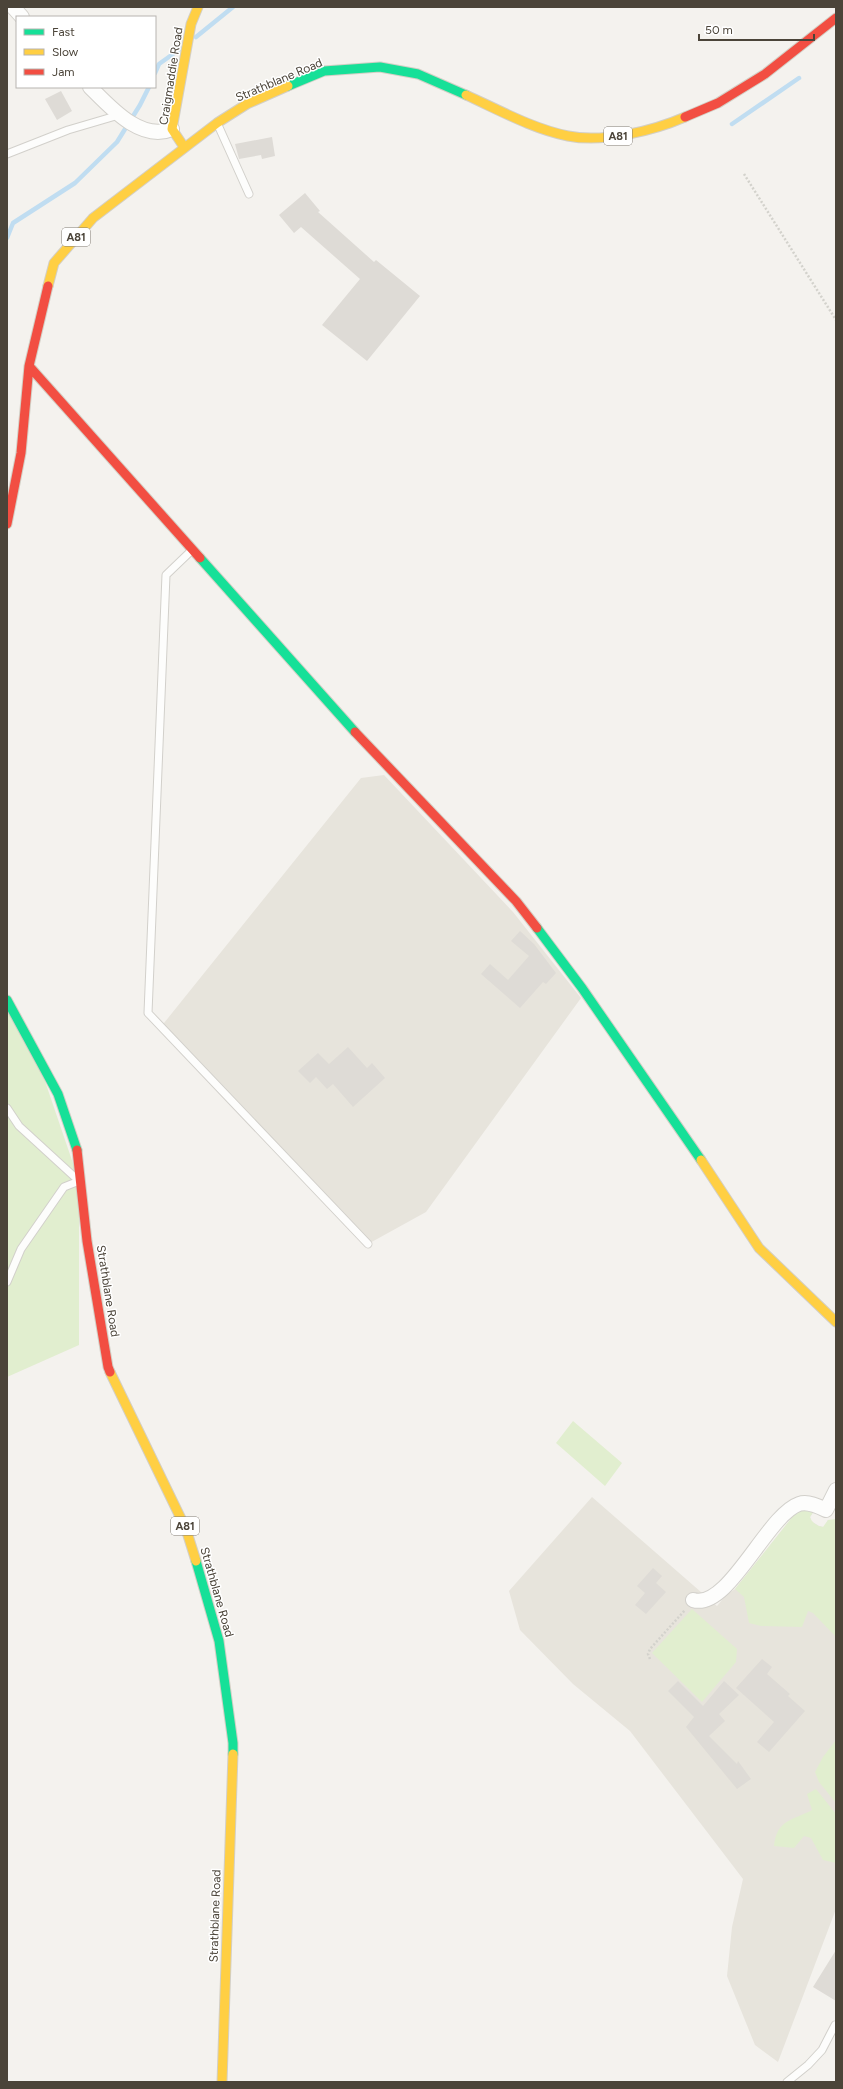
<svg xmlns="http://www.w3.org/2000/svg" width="843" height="2089" font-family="Figtree,sans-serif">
<rect width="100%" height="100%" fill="#f4f2ee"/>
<path fill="#e7e4dc" d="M384,775l129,137 68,86 -155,214 -58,32 -208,-216 201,-250z
M592,1497l125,109 9,-11 9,-6 59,-74 20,-4 -4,6 1,4 8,5 5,1 4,-7 8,5v384l-58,153 -23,-17 -28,-69 5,-49 11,-48 -113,-148 -57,-47 -53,-54 -11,-39z"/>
<path fill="#e1eecf" d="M7,1000l25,43 47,138v164l-72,32z
M573,1421l49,42 -17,23 -49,-43z
M806,1510l8,1 -4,6c2,6 7,9 13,10l5,-7 8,-1v118l-23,-24 -5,-2 -6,16 -41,-1 -12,-3 -5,-26 -9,-8 59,-74 5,-4z
M692,1609l45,40 -1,13 -34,40 -50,-49z
M836,1740v63l-17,-21 -4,-10 8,-15z
M816,1789l20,25v49l-13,-3 -12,-22 -7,-2 -10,12 -20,-2c3,-27 18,-25 38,-36l-5,-16z"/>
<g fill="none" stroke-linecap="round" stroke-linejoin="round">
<path stroke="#c0ddf1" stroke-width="4.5" d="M196,37l37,-30
M155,73l4,-9 21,-15
M732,124l67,-46
M7,238l6,-15 62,-40 42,-41 23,-37 9,-18"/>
</g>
<path fill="#dedbd6" d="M61,91l11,20 -15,9 -12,-21z
M272,137l3,19 -13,3 -1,-4 -22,4 -4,-15z
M305,193l15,18 -2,1 56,50 2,-2 44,36 -53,65 -45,-36 38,-46 -59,-52 -7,6 -15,-18z
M520,931l14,13 22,29 -10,11 -3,-2 -23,26 -39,-34 9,-10 18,16 21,-24 -18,-15z
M348,1047l19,21 5,-5 13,15 -32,29 -20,-23 -6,5 -11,-12 -6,6 -12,-12 20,-18 11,11z
M653,1568l9,8 -6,7 10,9 -20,22 -11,-9 10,-12 -8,-7z
M762,1659l10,8 -5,7 23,20 -2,2 17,15 -36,41 -12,-10 17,-20 -38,-34z
M678,1681l25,25 21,-25 15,14 -20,19 6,7 -16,15 28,28 1,-3 13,18 -14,10 -51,-62 8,-10 -26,-26z
M836,1950v51l-23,-14z"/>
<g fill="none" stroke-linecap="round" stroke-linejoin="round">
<g stroke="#d2d0cb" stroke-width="9">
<path id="lane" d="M218,125l31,69
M7,154l61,-24 51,-15
M191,551l-25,24 -18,438 220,231
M7,1108l12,18 60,55 -15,6 -43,62 -14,33
M787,2082l21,-17 14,-15 13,-25"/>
</g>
<g stroke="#d2d0cb" stroke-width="16">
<path id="street" d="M13,7l9,10
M90,87c21,21 51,55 82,42
M693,1600c35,11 74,-85 106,-96 9,-3 19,2 27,6l10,-20"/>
</g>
<g stroke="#d3cfc5" stroke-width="11">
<path id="fast" d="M288,86l36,-15 56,-4 38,7 48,21
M200,558l155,174
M537,928l45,60 119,172
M7,1000l51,94 19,56
M196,1561l23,80 14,102v11"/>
</g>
<g stroke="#d3cfc5" stroke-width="11">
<path id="slow" d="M466,95c33,15 67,34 102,41 35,7 85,-5 117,-19
M184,147l-12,-18 19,-105 7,-17
M48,286l6,-23 39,-45 124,-95 30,-19 41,-18
M701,1160l58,88 77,74
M110,1372l76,157 10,32
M222,2082l11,-328"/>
</g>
<g stroke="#d3cfc5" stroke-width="11">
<path id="jam" d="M685,117l33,-14 47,-29 71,-56
M29,366l171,192
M7,524l14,-71 8,-87 19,-80
M355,732l161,169 21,27
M77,1150l10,91 21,126 2,5"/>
</g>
<path stroke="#d3d2cc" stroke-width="2.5" stroke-dasharray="2 2" stroke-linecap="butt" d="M744,174l92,146
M650,1659l-2,-5 2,-5 35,-39"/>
<use href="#lane" stroke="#fdfdfc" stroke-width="7"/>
<use href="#street" stroke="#fdfdfc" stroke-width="14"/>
<use href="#fast" stroke="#16e098" stroke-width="9"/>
<use href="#slow" stroke="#ffcf43" stroke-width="9"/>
<use href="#jam" stroke="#f24e42" stroke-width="9"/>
</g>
<g text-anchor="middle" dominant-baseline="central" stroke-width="3" stroke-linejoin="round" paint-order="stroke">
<g fill="#fff" stroke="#817c74" stroke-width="1">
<rect x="604" y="127" width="28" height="18" rx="3"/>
<rect x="62" y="228" width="28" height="18" rx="3"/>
<rect x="171" y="1517" width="28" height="18" rx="3"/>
</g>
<g font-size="11" font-weight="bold" fill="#4b4439">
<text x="618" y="136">A81</text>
<text x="76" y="237">A81</text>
<text x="185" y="1526">A81</text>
</g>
<g font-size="12" fill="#4b4439" stroke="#fff">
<text transform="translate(171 76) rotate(-81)">Craigmaddie Road</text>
<text transform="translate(279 80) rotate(-23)">Strathblane Road</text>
<text transform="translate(108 1291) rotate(81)">Strathblane Road</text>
<text transform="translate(217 1592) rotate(74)">Strathblane Road</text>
<text transform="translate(215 1916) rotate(-88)">Strathblane Road</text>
</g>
</g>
<rect width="843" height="2089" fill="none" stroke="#4b4439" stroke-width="16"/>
<rect x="16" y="16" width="140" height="72" fill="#ffffff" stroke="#b7b4b0"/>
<rect x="24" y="29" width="20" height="6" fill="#16e098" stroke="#b7b4b0"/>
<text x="52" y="36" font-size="12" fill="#4b4439">Fast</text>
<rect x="24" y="49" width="20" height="6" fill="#ffcf43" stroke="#b7b4b0"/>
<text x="52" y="56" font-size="12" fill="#4b4439">Slow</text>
<rect x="24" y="69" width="20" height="6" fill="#f24e42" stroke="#b7b4b0"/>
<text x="52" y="76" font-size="12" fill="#4b4439">Jam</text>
<path d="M699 34v6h115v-6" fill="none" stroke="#4b4439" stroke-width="2"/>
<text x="705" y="34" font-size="12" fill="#4b4439" stroke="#ffffff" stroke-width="3" paint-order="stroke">50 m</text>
</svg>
